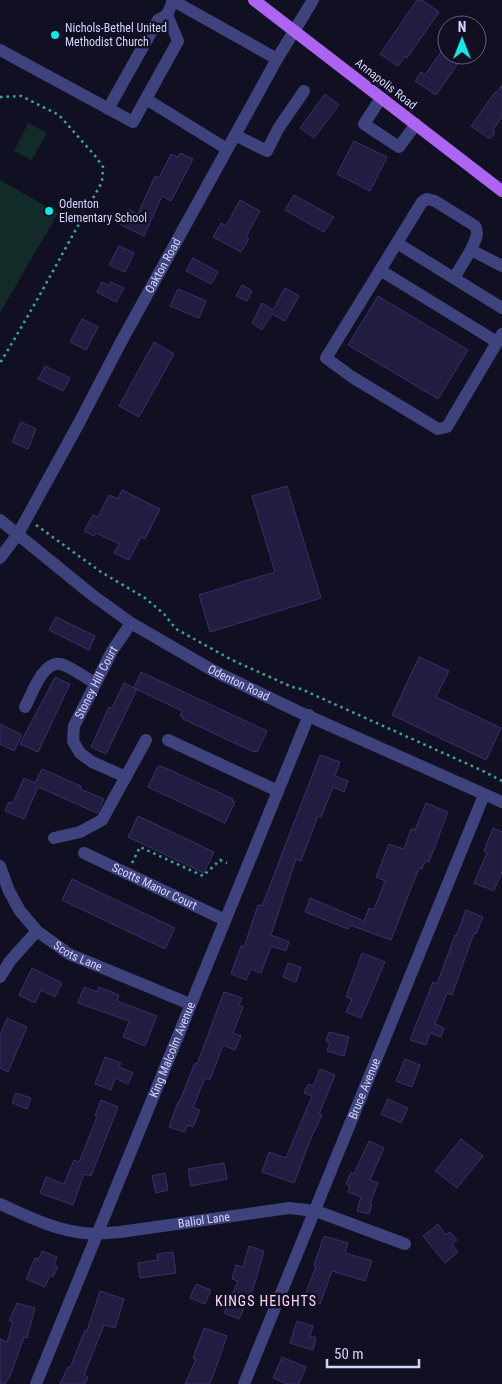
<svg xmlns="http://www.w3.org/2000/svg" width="502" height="1384" font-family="'Roboto Condensed',sans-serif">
<rect width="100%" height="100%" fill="#111022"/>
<path fill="#132b28" d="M28,123l19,10 -15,27 -18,-9z
M0,180l58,33 -58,100z"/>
<path fill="#201d41" stroke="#36316b" d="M417,0h5l17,12 -32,46 -2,-2 -7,10 -18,-12z
M447,43v12h17l-28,40 -21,-14 6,-9 4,3z
M502,85v32l-9,13 2,2 -5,7 -19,-13 24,-34 1,1z
M325,94l14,11 -25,33 -14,-10z
M354,141l33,16 -17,34 -33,-17z
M180,153l13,6 -22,42 -9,-5 -18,40 -23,-11 7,-16 10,5 17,-38 4,2 12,-24 7,3z
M294,195l40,22 -10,15 -39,-22z
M240,200l20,11 -14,26 3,2 -8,13 -28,-15 8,-14 5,3z
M119,246l15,7 -9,19 -16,-7z
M193,258l25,14 -7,12 -25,-13z
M102,282l7,4 2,-4 13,6 -8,14 -19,-10z
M242,285l10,6 -5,10 -11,-5z
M285,288l14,8 -14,25 -13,-7 -10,16 -10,-7 10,-20 11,7z
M178,289l28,12 -7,17 -29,-12z
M378,296l90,54 -30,49 -90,-54z
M82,319l16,8 -12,23 -16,-8z
M154,342l20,12 -35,63 -20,-11z
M45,366l25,12 -7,13 -25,-12z
M21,422l15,7 -8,20 -16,-7z
M287,486l34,112 -111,34 -11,-37 76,-23 -23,-76z
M122,490l38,19 -15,30 -4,-2 -12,23 -15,-7 5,-9 -23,-11 -2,3 -10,-5 9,-16 5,2 11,-22 9,4z
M56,617l39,19 -6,14 -40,-20z
M419,657l30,14 -13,26 65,31 -15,32 -94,-45z
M141,672l126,59 -10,21 -3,-1v1l-71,-33 1,-2 -4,-1 2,-5 -48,-23z
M55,677l15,7 -32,68 -18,-8z
M124,683l13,6 -31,65 -15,-7 18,-40 3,1z
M0,724l22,11 -8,16 -14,-7z
M320,755l20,7 -5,14 13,5 -4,11 -11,-5 -12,30 -3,-1 -17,45 -5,-2 -25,76 18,7 -3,9 -15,-5 -10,27 -10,-4 -5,11 -15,-6 10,-28 3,1 14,-42 4,1z
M158,766l3,1v-1l72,33 -1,2 3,1 -10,21 -77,-36z
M42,769l39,17 -1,3 24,10 -7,14 -59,-26 -14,32 -19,-8 4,-9 4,1 11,-25 11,5z
M426,803l22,9 -19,50 -4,-1 -3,8 -3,-1 -28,72 -41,-15 -2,4 -43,-17 5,-14 54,23 5,-13 5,2 11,-29 -9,-4 13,-33 15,5 7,-20 4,1z
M138,816l76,36 -10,21 -76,-36z
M493,828l9,4v40l-8,19 -20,-8 13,-30 -3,-2z
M72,879l103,49 -10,21 -103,-49z
M466,910l17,7 -7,17 -2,-1 -22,62 -5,-2 -12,31 9,4 -3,9 -11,-4 -4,12 -16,-5 23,-58 4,2 18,-49 1,1z
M362,953l23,9 -24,56 -15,-6 6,-13 -6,-2z
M288,963l13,4 -5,15 -13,-5z
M32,968l30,15 -7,14 -14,-7 -6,13 -16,-8z
M84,987l13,5 2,-5 20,8 -2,6 40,15 -12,30 -22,-9 6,-16 -51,-18z
M224,992l18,6 -3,7 4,2 -10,26 8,3 -6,14 -12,-5 -13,35 -5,-2 -12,29 7,3 -7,17 -6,-2 -2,7 -16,-5 9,-25 1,1 16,-40 2,1z
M7,1018l20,9 -19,45 -8,-4v-33z
M329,1032l20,5 -5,19 -17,-5 3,-9 -4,-1z
M105,1057l16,6 -2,4 14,6 -5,11 -13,-6 -4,12 -16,-6z
M405,1059l15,6 -8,22 -16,-6z
M320,1069l15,6 -16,39 3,1 -11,23 -17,45 -32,-11 7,-20 17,6 26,-62 -8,-3 4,-9 5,2z
M16,1093l15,5 -4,11 -15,-6z
M388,1099l20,9 -7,15 -20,-9z
M101,1100l17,7 -27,69 -7,-2 -11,31 -33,-12 6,-16 18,7 10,-24 5,2 18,-45 -2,-1z
M461,1139l22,17 -26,32 -22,-17z
M369,1141l15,7 -14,32 8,3 -8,21h2l-3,10 -12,-3 4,-14 -13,-5 2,-6 -4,-2 5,-12 3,2z
M224,1163l3,16 -36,7 -3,-17z
M165,1173l3,17 -12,3 -4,-17z
M438,1224l8,11 4,-3 7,8 -5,4 6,8 -13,11 -22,-27z
M324,1236l24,7 -3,10 27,8 -7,20 -33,-10 -12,33 -16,-6 12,-32 -2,-1z
M249,1246l15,5 -10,35 -15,33 -15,-6 14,-32 -6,-2 4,-14 7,2z
M42,1251l15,6 -3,8 4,2 -5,10 -3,-2 -5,12 -19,-8 9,-21 4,1z
M173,1252l3,21 -36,5 -2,-15 20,-3 -1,-6z
M196,1284l15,6 -6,14 -15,-6z
M100,1291l24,8 -9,29 -11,-3 -20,50 4,2 -3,7h-25l8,-17 2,1 15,-38 2,1z
M17,1303l18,5 -8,30 -3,-1 -14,39 -5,8h-5v-45l7,3 6,-20 -4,-1z
M297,1321l16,5 -3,10 6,2 -3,12 -23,-7z
M204,1328l23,8 -17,48h-25l11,-25 -3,-1z
M282,1357l24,10 -7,17h-12l-14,-6z"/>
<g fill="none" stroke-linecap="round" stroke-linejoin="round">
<path stroke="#38ab97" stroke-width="2.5" stroke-dasharray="2.5 4" stroke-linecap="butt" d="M0,97l21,-1 38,19 37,42 7,10 -1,15c-34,61 -66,122 -102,181
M36,525l65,47 44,26 19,16 12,15 56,31 60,27 9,2 180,81 21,11
M132,863l8,-16 63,29 17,-16 7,3"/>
<g stroke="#3e437d" stroke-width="12">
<path d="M172,0l105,59"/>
<path d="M0,50l133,72 45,-81 -11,-26"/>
<path d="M381,98l-17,26 35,23 17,-23"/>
<path d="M146,99l81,50"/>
<path d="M108,109l50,-89 9,-5 6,-14"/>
<path d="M235,135l32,16 11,-22 26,-38"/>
<path d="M397,243l105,65"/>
<path d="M502,266l-31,-16c3,-8 9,-16 4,-24l-40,-25 -8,-2 -5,3 -96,156 26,19 86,52 9,-2 55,-93"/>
<path d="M380,270l117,72"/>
<path d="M454,278l17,-28"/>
<path id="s1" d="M0,520l91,74 40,29 81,47 85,41 205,91"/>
<path id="s2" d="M0,558l18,-24 61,-111 42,-81 156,-283 36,-59"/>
<path d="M25,707c7,-13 18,-47 36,-43 10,3 25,14 34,19"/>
<path d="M168,740l110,51"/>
<path id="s3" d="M126,777l-34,-15 -12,-9 -7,-12 1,-15 38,-75 19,-28"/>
<path d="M54,838l26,-6 22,-12 44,-80"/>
<path id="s4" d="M84,853l141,67"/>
<path id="s5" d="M0,866l9,25 11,20 17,20 32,23 121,50"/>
<path d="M0,977l10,-16 27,-30"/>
<path id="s6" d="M0,1204c25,11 50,24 77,28 14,3 29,1 43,0l169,-24 27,3 89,33"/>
<path id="s7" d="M36,1384l273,-669"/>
<path id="s8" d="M244,1384l240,-589"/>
</g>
<path stroke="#ae64f2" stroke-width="12" d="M254,0l248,191"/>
</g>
<g fill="#13e8e6" stroke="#111022" stroke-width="2">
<circle cx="55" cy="35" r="5"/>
<circle cx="49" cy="211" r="5"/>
</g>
<g text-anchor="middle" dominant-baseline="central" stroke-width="5" stroke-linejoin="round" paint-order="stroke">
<g font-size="12" fill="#d4d4fb" stroke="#111022" text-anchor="start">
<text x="65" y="28">Nichols-Bethel United<tspan x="65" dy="14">Methodist Church</tspan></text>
<text x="59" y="204">Odenton<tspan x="59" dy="14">Elementary School</tspan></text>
</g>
<g font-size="12" fill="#d4d4fb" stroke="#111022">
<text transform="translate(386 84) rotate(38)">Annapolis Road</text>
<text stroke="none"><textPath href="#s2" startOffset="335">Oakton Road</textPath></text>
<text stroke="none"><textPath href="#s1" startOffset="290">Odenton Road</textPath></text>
<text stroke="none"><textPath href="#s3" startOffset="130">Stoney Hill Court</textPath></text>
<text stroke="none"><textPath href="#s4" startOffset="78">Scotts Manor Court</textPath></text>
<text stroke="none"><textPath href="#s5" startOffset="124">Scots Lane</textPath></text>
<text stroke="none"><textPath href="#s7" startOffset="361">King Malcolm Avenue</textPath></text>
<text stroke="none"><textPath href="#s8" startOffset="319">Bruce Avenue</textPath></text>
<text stroke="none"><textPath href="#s6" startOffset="210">Baliol Lane</textPath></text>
</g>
<g font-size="14" letter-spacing="1" fill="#fcd6f2" stroke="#111022">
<text x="266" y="1301">KINGS HEIGHTS</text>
</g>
</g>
<g transform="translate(462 40)"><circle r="24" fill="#111022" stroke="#5f5e79"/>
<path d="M0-4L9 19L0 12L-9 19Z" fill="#13e8e6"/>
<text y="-8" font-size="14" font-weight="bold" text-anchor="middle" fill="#d4d4fb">N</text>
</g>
<path d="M327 1359v8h92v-8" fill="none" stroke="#d4d4fb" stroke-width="2.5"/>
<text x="334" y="1359" font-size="15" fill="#d4d4fb" stroke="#111022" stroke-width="4" paint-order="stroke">50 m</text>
</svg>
